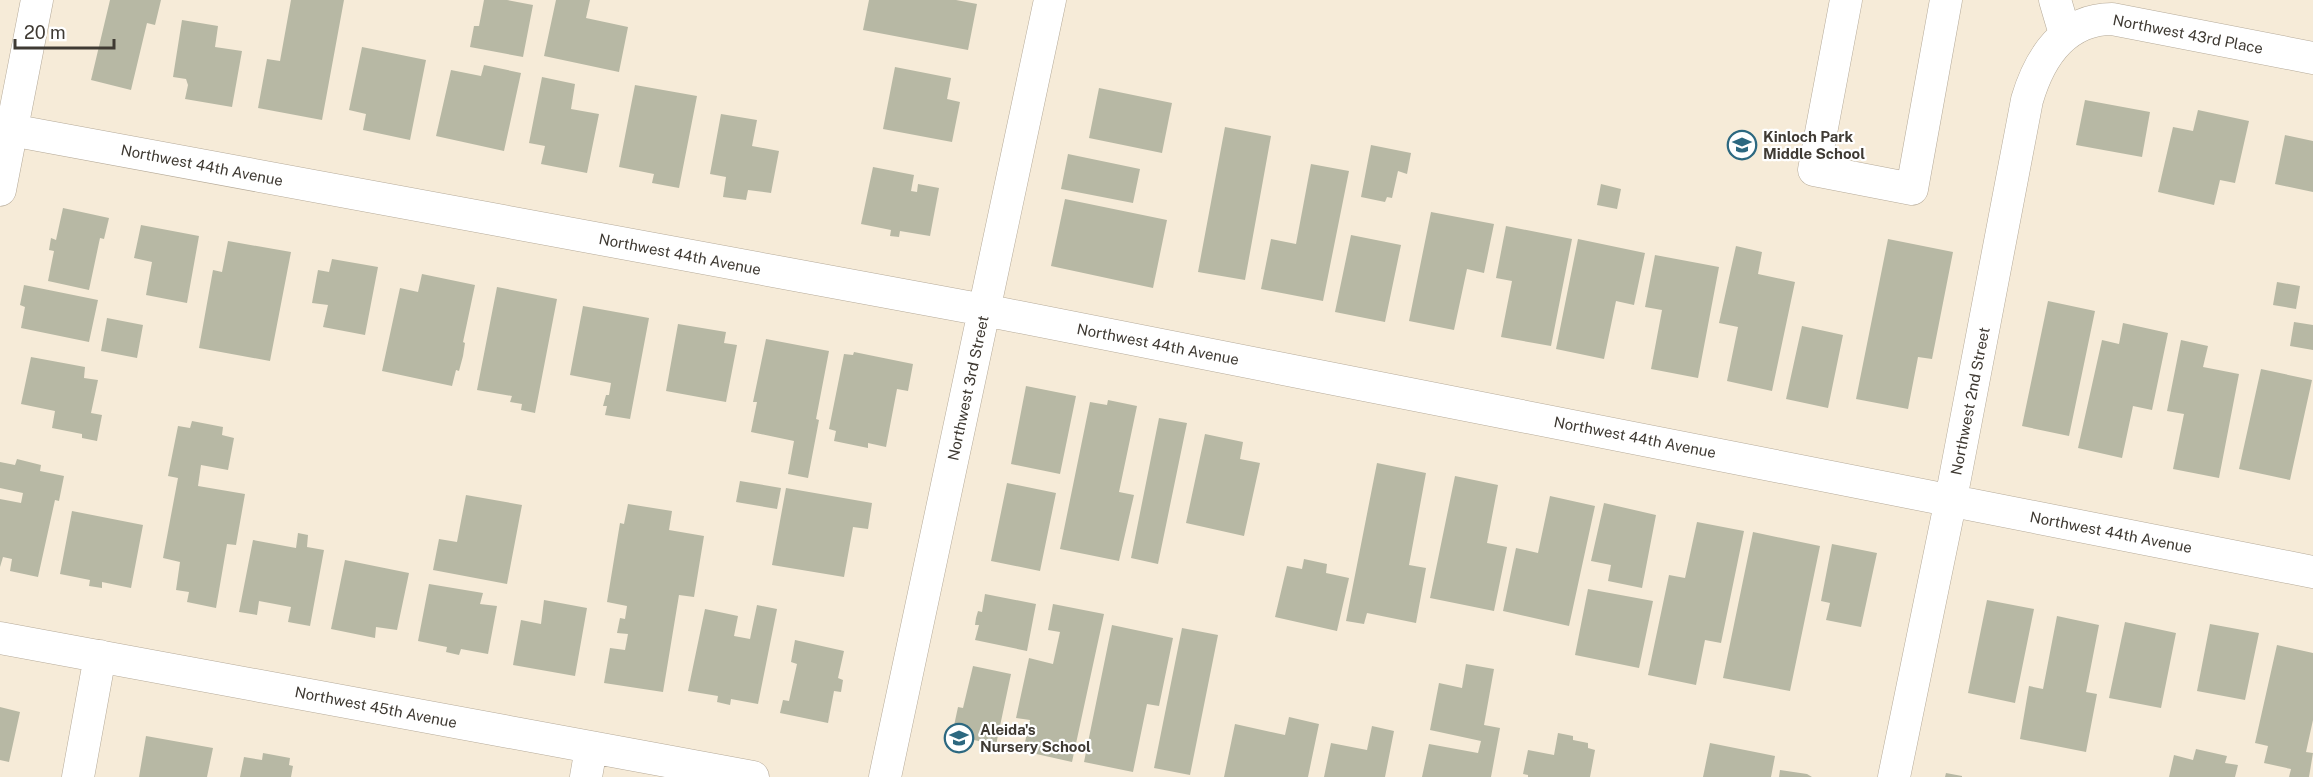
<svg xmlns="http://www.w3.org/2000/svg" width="2313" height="777" font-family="'Public Sans',sans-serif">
<rect width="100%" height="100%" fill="#f6ebd8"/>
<path fill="#b7b8a4" d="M110,0h51l-6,25 -8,-2 -16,67 -40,-10z
M291,0h53l-22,120 -64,-12 9,-49 13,2z
M484,0h23l26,5 -10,52 -53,-10 4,-21h5z
M556,0h34l-4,18 42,9 -9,45 -75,-16z
M869,0h87l21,4 -9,46 -105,-20z
M182,20l36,6 -3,21 27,4 -10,56 -47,-8 3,-14 -2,-6 -13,-2z
M362,47l64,13 -16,80 -47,-10 3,-16 -17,-4z
M484,65l37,8 -17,78 -68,-15 15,-66 30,6z
M895,67l56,11 -4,21 13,3 -8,40 -69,-13z
M542,77l33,7 -4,25 28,5 -12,59 -46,-9 4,-18 -16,-3z
M635,85l62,11 -18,92 -27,-5 2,-9 -35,-7z
M1099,88l73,15 -10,50 -73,-15z
M2085,100l65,12 -8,45 -66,-12z
M2198,110l51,11 -14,62 -15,-3 -6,25 -56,-13 15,-65 20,4z
M721,114l36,6 -5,26 27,5 -8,42 -23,-3 -2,10 -23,-3 3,-20 -16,-3z
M1225,127l46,9 -26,144 -47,-8z
M2285,135l28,6v51l-38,-8z
M1371,145l40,8 -4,21 -9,-3 -6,27 -5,-1 -2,5 -24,-5z
M1068,154l72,15 -7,34 -72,-14z
M1311,164l38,7 -26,130 -62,-12 10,-50 25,5z
M873,167l41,8 -3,16 6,1 1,-8 21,4 -9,48 -30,-5 -1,6 -9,-1 1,-6 -30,-6z
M1601,184l20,5 -4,20 -20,-4z
M1065,199l102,21 -14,68 -102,-22z
M63,208l46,10 -5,21 -4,-1 -11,52 -41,-9 6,-30 -5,-1 2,-12 5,2z
M1431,212l63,12 -10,49 -17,-4 -13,61 -45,-9z
M141,225l58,11 -12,67 -41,-8 6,-33 -18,-4z
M1506,226l66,13 -21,107 -50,-9 11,-56 -16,-3z
M1351,235l50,10 -16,77 -50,-10z
M1578,239l67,14 -11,52 -18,-4 -12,58 -48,-10z
M1888,239l65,13 -21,107 -14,-2 -10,52 -52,-10z
M228,241l63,11 -21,109 -71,-13 14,-78 9,2z
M1736,246l26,6 -4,22 37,8 -23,109 -45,-10 11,-54 -19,-4z
M1655,255l64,12 -21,111 -47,-9 11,-59 -17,-3z
M332,259l46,8 -13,68 -42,-8 5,-22 -16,-2 6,-33 11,2z
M422,274l53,11 -12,57 2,1 -2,13 -4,15 -3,-1 -4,16 -70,-15 18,-83 18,4z
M2277,282l23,4 -4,23 -23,-4z
M24,285l74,15 -9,42 -68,-14 4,-21 -5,-2z
M497,287l60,12 -22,114 -14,-3 1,-6 -12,-2 2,-6 -35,-6z
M2048,301l47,10 -26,125 -47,-10z
M583,306l66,12 -19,101 -25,-4 2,-9h-4l3,-11h3l2,-12 -41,-8z
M107,318l36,7 -6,33 -36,-7z
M2294,322l19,3v25l-23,-4z
M2123,323l45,10 -16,77 -19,-4 -11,52 -44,-10 24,-108 17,4z
M678,324l48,8 -2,11 13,2 -11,57 -60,-11z
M1802,326l41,9 -15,73 -42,-9z
M766,339l63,12 -13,68 3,1 -11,58 -20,-4 6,-33 -43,-9 6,-30h-4z
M2181,340l27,6 -5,21 36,7 -20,104 -46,-9 11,-55 -17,-3z
M854,352l59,12 -5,27 -11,-2 -11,58 -18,-4v5l-34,-7 2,-10 -7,-2 15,-75 9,1z
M31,357l54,10 -1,11 14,2 -7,33 11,2 -5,26 -15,-3v-4l-30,-6 3,-17 -34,-7z
M2261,369l51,11 -22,100 -51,-11z
M1026,386l50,10 -16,78 -49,-10z
M1108,400l29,6 -18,86 15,3 -15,66 -59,-12 30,-147 17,3z
M1159,418l28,5 -29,141 -27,-6z
M192,421l31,6 -1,8 12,3 -6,32 -27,-5 -3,21 47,8 -9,51 -9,-1 -11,64 -29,-6 2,-10 -13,-2 4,-28 -17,-4 15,-80 -10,-2 10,-50 12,2z
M1205,434l38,8 -3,17 20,4 -16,73 -58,-13z
M17,459l24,6 -1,6 24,5 -5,25 -4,-1 -17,77 -28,-6 2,-12 -9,-2 -3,10v-68l21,4 2,-10 -23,-5v-26l15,3z
M1377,463l49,10 -17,92 17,3 -10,55 -49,-10 -3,11 -18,-3z
M1455,476l43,9 -11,58 20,4 -13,64 -64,-13z
M740,481l41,7 -4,21 -41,-7z
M1007,483l49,10 -16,78 -49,-10z
M786,488l86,15 -4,26 -15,-2 -9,50 -72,-12z
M466,495l56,10 -15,79 -74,-14 6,-31 18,3z
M1550,496l45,10 -26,120 -66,-15 13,-63 22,5z
M1604,503l52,12 -14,73 -34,-7 3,-16 -20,-4z
M628,504l44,7 -3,19 35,6 -10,61 -15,-2 -16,97 -59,-9 6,-35 15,2 3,-16 -11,-1 3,-15 5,1 2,-13 -20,-4 13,-79 4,1z
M72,511l71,14 -12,63 -29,-6v6l-13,-2 1,-6 -30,-6z
M1697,522l47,9 -23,112 -16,-3 -9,45 -48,-10 21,-100 16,3z
M1753,532l67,14 -30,145 -67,-13z
M298,533l10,2 -1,12 17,3 -14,76 -22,-4 3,-15 -32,-6 -2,14 -18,-3 14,-72 43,8z
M1832,544l45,9 -16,74 -35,-7 4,-17 -9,-2z
M1304,559l23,5 -1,9 23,5 -12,53 -62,-14 12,-51 15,3z
M345,560l64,13 -12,57 -21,-3 -1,11 -44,-9z
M429,584l54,9 -3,11 17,2 -9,48 -27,-5 -2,6 -13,-3 1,-5 -29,-6z
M1588,589l65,12 -14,67 -64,-13z
M985,594l51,10 -9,47 -52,-11 4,-15h-4l1,-7 2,-7 4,1z
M544,600l43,8 -12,68 -62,-11 8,-45 20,4z
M1987,600l47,9 -19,94 -47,-10z
M1053,604l51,10 -32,148 -49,-11 7,-31 -14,-2 13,-60 24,6 7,-32 -12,-2z
M757,605l20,4 -19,95 -27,-5 -1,6 -13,-3 1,-6 -30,-5 17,-82 33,7 -4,20 16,3z
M2057,616l42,9 -13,67 11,2 -11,58 -66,-13 9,-53 14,3z
M2125,622l51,11 -15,75 -52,-10z
M2210,624l49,9 -14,67 -48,-9z
M1112,625l61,13 -14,68 -12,-2 -14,68 -49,-10z
M1182,628l36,7 -28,140 -36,-7z
M795,640l49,11 -6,27 5,2 -2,12 -7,-1 -6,32 -48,-10 3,-13 6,1 8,-37 -6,-2z
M2277,645l36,8v67l-7,32 7,1 -4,24h-20l2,-8 -27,-6 4,-17 -13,-3z
M1466,664l28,5 -10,56 16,3 -9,49h-69l7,-33 49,9 3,-12 -51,-11 9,-47 23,5z
M973,666l38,8 -15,71 -44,-10 6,-28 5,1z
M0,707l20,5 -11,50 -9,-2z
M1289,717l30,7 -11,53h-84l11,-53 50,11z
M1372,726l22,5 -9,46h-61l7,-34 36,7z
M1558,733l15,3v4l15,3v5l7,2 -5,27h-62v-2l-5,-1 5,-24 26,5z
M146,736l67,12 -6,29h-68z
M1710,743l65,13 -4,21h-68z
M2196,749l31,7 -2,7 13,2 -3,12h-66l5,-22 19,5z
M263,753l27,5 -1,7 4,1 -2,11h-51l4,-20 18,3z
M1780,770l27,4 5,3h-33z
M1946,773l16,3v1h-17z"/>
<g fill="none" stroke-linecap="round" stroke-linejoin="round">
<g stroke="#b5aa99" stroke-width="33">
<path id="minor" d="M1846,0l-32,170 98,19 34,-189
M2055,0l10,34
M0,128l984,182 1329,262
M0,190l37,-190
M0,638l753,139
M78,777l22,-121
M586,777l5,-29
M885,777l165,-777
M1894,777l57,-278 76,-399c12,-41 37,-81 85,-81l201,39"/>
</g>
<use href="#minor" stroke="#fff" stroke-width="32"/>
</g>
<defs>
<g id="school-ring" transform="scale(1.5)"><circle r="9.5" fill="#fff" stroke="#2c6880" stroke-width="1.5"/><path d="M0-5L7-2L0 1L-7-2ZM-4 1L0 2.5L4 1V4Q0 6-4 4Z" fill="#2c6880"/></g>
</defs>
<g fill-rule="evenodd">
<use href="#school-ring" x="1742" y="145"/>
<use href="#school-ring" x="959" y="738"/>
</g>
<g text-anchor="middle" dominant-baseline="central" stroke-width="4.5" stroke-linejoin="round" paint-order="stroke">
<g font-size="15" fill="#3f3a33" stroke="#fff">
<text transform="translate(2188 34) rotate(11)">Northwest 43rd Place</text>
<text transform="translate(202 165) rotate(11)">Northwest 44th Avenue</text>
<text transform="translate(680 254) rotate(11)">Northwest 44th Avenue</text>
<text transform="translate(1158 344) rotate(11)">Northwest 44th Avenue</text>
<text transform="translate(968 388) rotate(-78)">Northwest 3rd Street</text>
<text transform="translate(1970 401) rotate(-79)">Northwest 2nd Street</text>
<text transform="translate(1635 437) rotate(11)">Northwest 44th Avenue</text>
<text transform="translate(2111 532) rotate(11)">Northwest 44th Avenue</text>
<text transform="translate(376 707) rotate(11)">Northwest 45th Avenue</text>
</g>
<g font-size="15" font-weight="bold" fill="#3f3a33" stroke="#fff" text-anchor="start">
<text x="1763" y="136">Kinloch Park<tspan x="1763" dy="17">Middle School</tspan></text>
<text x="980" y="729">Aleida's<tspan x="980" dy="17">Nursery School</tspan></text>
</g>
</g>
<path d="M15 39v9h99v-9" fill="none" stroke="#3f3a33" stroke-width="3"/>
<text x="24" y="39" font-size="18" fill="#3f3a33" stroke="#ffffff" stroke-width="4.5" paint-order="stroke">20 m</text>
</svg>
